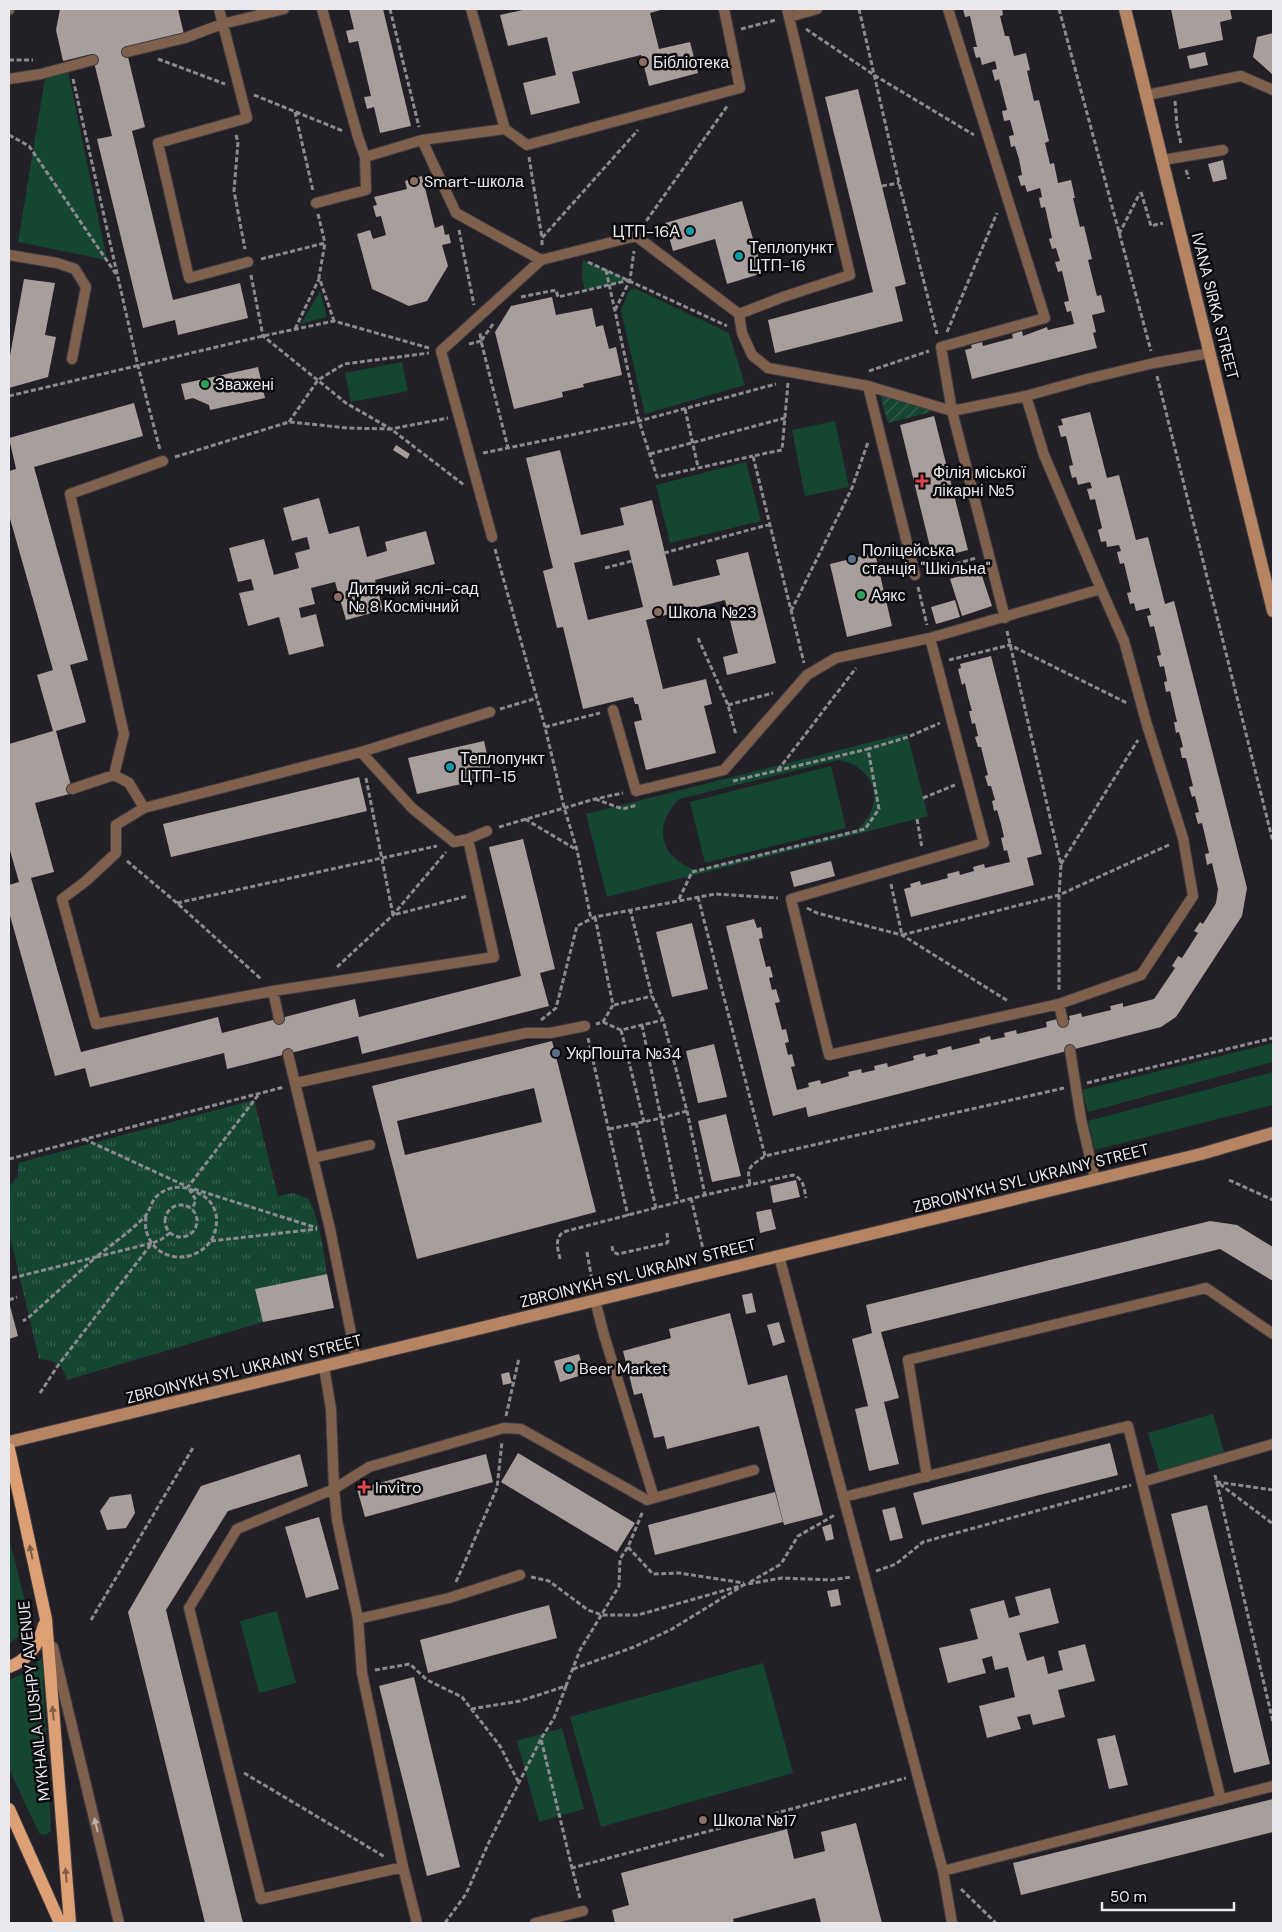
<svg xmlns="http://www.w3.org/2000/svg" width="1282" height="1932" font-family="'DM Sans',sans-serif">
<defs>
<pattern id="park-tufts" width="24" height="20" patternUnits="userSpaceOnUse" patternTransform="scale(1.25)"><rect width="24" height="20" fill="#154632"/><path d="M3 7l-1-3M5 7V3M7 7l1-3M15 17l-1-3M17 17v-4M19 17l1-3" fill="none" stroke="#376150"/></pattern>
<pattern id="garden-furrows" width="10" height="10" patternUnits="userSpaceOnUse" patternTransform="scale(1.25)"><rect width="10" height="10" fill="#154632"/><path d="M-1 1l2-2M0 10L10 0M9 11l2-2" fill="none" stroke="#376150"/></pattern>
</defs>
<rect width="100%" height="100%" fill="#222026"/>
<path fill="#154632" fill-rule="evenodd" d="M68,71l39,189 -89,-18 27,-164z
M583,260l47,20 -45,11 -3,-15z
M634,288l95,45 16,52 -100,29 -24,-103 7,-19z
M320,291l7,26 -26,7z
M402,362l6,29 -57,11 -6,-29z
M835,421l14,66 -44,9 -13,-66z
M746,462l15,59 -91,22 -14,-58z
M907,733l21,83 -321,81 -21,-83zM838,760c39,7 49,45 18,70l-159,40c-37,-11 -45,-44 -18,-71z
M831,766l15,62 -141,35 -15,-61z
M1273,1043v19l-185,50 -6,-22z
M1273,1072v33l-178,45 -7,-29z
M1213,1414l12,41 -65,19 -12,-41z
M9,1538l20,79 -9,18 -11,9z
M277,1611l19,72 -37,10 -19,-72z
M42,1658l9,173c-4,4 -7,5 -12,2l-30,-64v-89l16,-7z
M763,1663l30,110 -192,54 -31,-110z
M562,1728l22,81 -45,13 -22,-81z"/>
<path fill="url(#park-tufts)" d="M254,1100l24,96 15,-3 16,6c11,23 14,49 18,75l-72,15 8,33 -196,58c-5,-16 -11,-20 -28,-21l-30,-127v-45l9,-11v-13z"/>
<path fill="url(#garden-furrows)" d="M880,394l50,13 1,5 -43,11z"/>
<path fill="#a89e9b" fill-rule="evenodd" d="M60,9h118l8,34 -58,14 17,70 -13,4 41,169 67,-17 8,35 -70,17 -3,-15 -32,8 -46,-189 15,-3 -20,-82 -29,7 -7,-31z
M349,9h34l28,117 -31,7 -6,-26 -7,2 -3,-12 7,-1 -13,-55 -9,2 -3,-12 8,-2z
M527,9h137l-14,4 9,36 31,-7 8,31 -49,13 -8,-31 -69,17 8,31 -49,12 -8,-32 33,-8 -9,-38 -39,9 -8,-31z
M963,9h39l1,6 -3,1 5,20h4l5,20 12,-3 4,17 -3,1 7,30 5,-1 10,41 -4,2 5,21 4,-1 4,20 13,-3 4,18h-2l7,29 4,-1 8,33 -4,1 9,36 4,-1 4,17 -13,3 4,17 -3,1 4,15 -125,31 -7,-29 7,-2 -1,-3 11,-3 1,4 30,-8 -1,-4 10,-3 1,5 24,-9 1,3 26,-6 -3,-13 -4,1 -3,-10 5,-1 -7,-30 -4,1 -3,-10 5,-1 -4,-13 -4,1 -3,-10 3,-1 -7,-31 -4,1 -2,-10 3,-1 -2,-9 -13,4 -2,-7 -4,1 -3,-10 4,-1 -3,-16 -4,-13 -4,1 -2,-11 5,-1 -4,-15 -6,1 -2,-10 5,-1 -8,-31 -4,2 -3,-11 5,-1 -2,-8 -13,4 -2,-8 -4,1 -3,-11h4l-7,-31 -5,1z
M1171,9h59l2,10 -12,3 3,18 -44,9z
M1273,33v42l-20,-18 4,-20z
M1205,52l3,13 -18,4 -3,-13z
M858,89l48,195 -11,3 8,34 -128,32 -7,-33 105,-28 -48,-195z
M1223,160l4,19 -14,3 -5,-18z
M422,176l13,52 8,-3 2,10 4,-1 2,9 -9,2 6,21 -21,35 -18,5 -37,-17 -15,-55 13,-4 3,9 13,-4 -5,-19 -5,1 -3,-11 4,-1 -3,-8 33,-8 -2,-8z
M742,201l21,72 -36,11 -12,-45 -42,12 -8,-28z
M24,279l31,4 -10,52 11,2 -8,40 -39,11v-27z
M552,297l4,18 36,-7 4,19 7,-2 6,24 7,-2 6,28 -39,9 1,3 -22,5 1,5 -49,12 -19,-77 16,-26z
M258,367l7,31 -55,12 -1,-5 -16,-7 -8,2 -4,-16z
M134,403l9,33 -109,31 54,193 -18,5 16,57 -30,9 17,62 -38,10 19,69 -23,6 50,174 137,-35 4,16 133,-34 4,18 162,-41 -32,-129 34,-8 32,130 -15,4 9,33 -187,48 -4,-18 -131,33 -3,-16 -134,34 -5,-19 -30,8 -46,-164v-27l10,-3 -10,-35v-103l44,-13 -16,-56 16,-5 -44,-155v-44l7,-2 -7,-31z
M1090,412l17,66 12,-3 17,65 12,-3 17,67 9,-3 73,287 -5,28 -66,101 -15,10 -353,90 -2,-10 -33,9 -47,-190 28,-7 3,9 4,-1 2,11 -4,1 7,28 4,-1 3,11 -4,1 3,12 4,-1 4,13 -5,1 7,27 4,-1 3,13 -4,1 3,12 4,-1 3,12 -4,1 6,23 12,-3 -1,-4 12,-3 1,4 28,-8 -1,-4 13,-3 1,4 13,-3 -1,-4 13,-3 1,4 26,-7 -1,-4 12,-3 1,4 12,-3 -1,-4 14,-4 1,4 28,-7 -1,-4 11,-3 1,4 14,-3 -1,-4 12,-3 1,4 30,-7 -1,-5 11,-3 1,4 12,-3 -1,-4 12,-3 1,4 29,-7 -1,-4 13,-3v4l31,-8 21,-31 -3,-2 6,-10 4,2 16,-25 -4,-2 6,-9 3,2 13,-21 2,-14 -6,-26 -5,2 -2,-11 4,-1 -7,-30 -4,1 -3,-11 4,-1 -4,-16 -3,1 -3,-10 4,-1 -7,-28h-4l-2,-10 3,-1 -4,-15 -3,1 -2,-11h3l-7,-31 -4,1 -2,-10 3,-1 -3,-15 -4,1 -3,-11 4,-1 -7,-29 -4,1 -3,-11 4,-1 -2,-7 -13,3 -2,-8 -4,1 -3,-11 4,-1 -7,-29 -4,1 -3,-12 4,-1 -2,-6 -12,2 -1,-6 -5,1 -3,-12 4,-2 -7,-29 -5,1 -3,-11 5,-1 -2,-6 -12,3 -2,-8 -4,1 -3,-12 4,-1 -7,-29 -5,1 -3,-11 5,-1 -2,-6z
M934,416l34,134 -35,9 -33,-134z
M396,445l14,9 -3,5 -14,-9z
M560,450l21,85 43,-10 -4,-17 32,-8 21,86 47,-11 -4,-15 32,-8 28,111 -49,12 -4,-18 15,-4 -13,-53 -79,20 17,69 43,-10 6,25 -8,2 12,47 -70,17 -12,-48 8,-2 -4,-16h-3l-2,-7 -50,12 -20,-82 -6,1 -14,-57 10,-3 -27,-110zM629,550l14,57 -55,13 -14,-57z
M319,498l10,36 30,-8 8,31 20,-6 -2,-9 41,-11 9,33 -60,16 8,30 -37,10 -11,-38 -24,6 4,16 -16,4 2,10 15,-4 8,32 -35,9 -10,-38 -31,9 -9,-33 15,-3 -3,-11 -13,3 -9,-34 35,-9 10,36 25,-7 -4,-15 15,-4 -3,-12 -15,4 -9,-33z
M875,553l17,73 -45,11 -17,-73z
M980,570l12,36 -30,10 -12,-37z
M955,600l5,17 -24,7 -5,-17z
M991,656l51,198 -15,4 7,27 -123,32 -7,-28 7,-2 -1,-3 10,-3 1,4 27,-7 -1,-4 12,-3 1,4 14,-4 -1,-4 11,-3 1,4 25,-6 -3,-12 -3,1 -3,-13 3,-1 -3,-13 -4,-14 -3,1 -2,-10 3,-1 -4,-14h-3l-3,-10 3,-1 -7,-28h-3l-3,-10 3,-1 -3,-13 -3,1 -3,-13h3l-4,-14 -3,-14 -3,2 -4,-16 3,-1 -1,-4z
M484,741l8,36 -75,17 -9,-36z
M359,777l8,34 -196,46 -8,-33z
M831,861l4,15 -41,11 -4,-15z
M692,923l16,66 -36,8 -16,-65z
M552,1041l44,171 -179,47 -45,-173zM534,1088l8,34 -137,33 -8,-34z
M714,1044l13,53 -29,6 -12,-52z
M726,1114l15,62 -29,6 -14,-61z
M796,1180l4,17 -27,6 -3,-17z
M771,1209l5,20 -16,4 -4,-21z
M1210,1221l27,4 36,22v34l-53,-32 -339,83 18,66 -15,4 15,62 -30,7 -14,-62 13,-3 -16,-67 20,-6 -6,-28z
M327,1274l7,34 -71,14 -8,-33z
M752,1293l4,19 -10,2 -4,-19z
M9,1302l9,34 -9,3z
M730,1313l18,72 39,-10 36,140 -39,10 -25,-99 -92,23 -3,-13 -10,2 -12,-45 -8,2 -11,-44 48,-13 -2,-9z
M779,1322l6,20 -12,4 -6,-21z
M579,1354l6,20 -25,8 -6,-21z
M509,1372l3,11 -9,2 -2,-11z
M1110,1443l8,32 -196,50 -9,-32z
M518,1453l117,70 -18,29 -116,-70z
M300,1454l8,32 -80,25 -62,99 77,313h-38l-77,-311 73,-126z
M486,1454l7,28 -128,35 -8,-28z
M775,1492l8,30 -128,33 -7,-30z
M131,1494l4,19 -9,15 -19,2 -7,-19 10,-14z
M1207,1505l63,259 -36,9 -63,-259z
M895,1507l8,31 -13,3 -8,-31z
M319,1517l20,72 -33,9 -21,-71z
M831,1524l3,15 -8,2 -4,-14z
M1050,1588l9,35 -40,10 8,28 17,-5 4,18 15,-4 -5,-19 27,-7 10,37 -37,9 7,27 -32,8 -3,-11 -13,3 4,12 -34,9 -8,-32 36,-9 -7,-30 -13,3 -3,-14 -10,3 4,14 -38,10 -9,-35 39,-9 -8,-30 34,-9 5,18 11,-3 -5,-18z
M838,1589l3,16 -10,2 -4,-16z
M549,1605l8,33 -129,35 -8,-33z
M414,1677l46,190 -33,9 -48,-190z
M1115,1735l13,50 -19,4 -12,-50z
M1273,1799v33l-252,63 -8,-32z
M856,1823l26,100h-61l-6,-25 -82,21 1,4h-119l-3,-13 17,-5 -8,-32 166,-44 7,30 31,-8 -4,-19z"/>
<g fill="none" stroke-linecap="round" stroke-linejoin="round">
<g stroke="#3e3c42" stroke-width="12">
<path id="lane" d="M219,9l28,109 -89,25 31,135 59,-16
M322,9l36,128 7,20 57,-17 83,-11
M471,9l34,120 22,16 213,-57 -16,-79
M787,9l2,8 28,-8
M948,9l97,309 -104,29 11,64 53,207
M9,10v-1
M127,52l58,-14 37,-14 62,-15
M9,79l32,-5 52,-14
M1147,95l94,-19 32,14
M422,140l34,73 85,47 95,-24 103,78 3,19 10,22 16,13 100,18 84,25 74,-15 61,-17 67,-16 56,-10
M1163,160l60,-10
M316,203l50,-13 -1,-33
M9,255l48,8 18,6 11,18 -14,72
M739,314l44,-17 67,-22 -61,-258
M868,386l47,189
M492,537l-51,-186 100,-91
M930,638l54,205 -193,56 38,156 230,-51 82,-29 52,-79 -10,-58 -36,-113 -23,-84 -23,-52
M613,710l23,81 88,-21 83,-95 29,-17 94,-20 171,-49 -57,-134 -18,-59
M361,752l51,56 42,34 14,-3 19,-8
M114,775l10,-41 -54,-240 93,-33
M72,789l42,-14 15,8 15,25 -28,17v28l-30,28 -24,18 34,125 177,-33 221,-34 -26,-118
M144,808l217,-56 129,-40
M273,991l6,28
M1059,1004l4,18
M1070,1050l11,69 14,60
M288,1054l42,175 26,129
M296,1083l230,-50h24l35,-7
M313,1158l57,-13
M779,1256l164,615 9,52
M595,1300l9,35 50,163
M324,1367l7,42 3,80 3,31 21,99 4,54 41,194 14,56
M927,1477l-19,-117 298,-72 67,46
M1142,1482l131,-38
M844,1497l284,-71 93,374
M358,1619l91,-21 71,-23
M53,1647l66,276
M403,1867l-142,32 -72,-291 48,-79 97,-40 35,-22 135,-39 17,1 126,71 107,-30
M943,1871l330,-85
M535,1923l48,-12"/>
</g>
<g stroke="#3e3c42" stroke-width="14">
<path id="secondary" d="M1125,9l148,602
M9,1442l1192,-288 72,-21"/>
</g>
<g stroke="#3e3c42" stroke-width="14">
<path id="primary" d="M9,1449l37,170 24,304
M9,1667c19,-7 30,-23 35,-42
M9,1809l51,114"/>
</g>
<path stroke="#8c8a8f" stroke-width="3" stroke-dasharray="5 2.5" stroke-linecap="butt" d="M390,9l29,118
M859,9l40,174 38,151
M1059,9l92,342
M741,29l35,-9
M806,29l68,46 100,60
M158,59l67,25
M9,60h24
M73,79l65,287 22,84
M254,95l89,36
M1175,101l2,24 4,19
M295,112l18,79
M9,135l20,11 87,128
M236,135l2,7 -4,49 11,58
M529,157l13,81
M1186,170l3,9
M882,186l17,-3
M1141,192l10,34 12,-3
M318,214l7,29
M642,227l86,-122
M459,230l15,75
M1119,234l21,-41
M542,245v-7l96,-108
M261,259l64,-16 -6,34 15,44
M588,262l139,64
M606,270l33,151 18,56 96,-21
M251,275l12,61 83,67 45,26 57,-11
M521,297l35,-7 2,7 72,-17
M615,310l15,-30 4,-29
M493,324l-12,17 27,107
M295,329l24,-50
M947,332l50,-119
M469,344l12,-3 -1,-8
M869,371l60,-20
M1157,376l116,466
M788,383l-6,67 -29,6 51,207
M9,396l254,-60 71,-15 95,27
M685,409l13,58
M289,422l29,-42 26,-16 85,-11
M483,453l156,-32 137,-37
M650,454l135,-36
M175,457l114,-35 59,6 43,1 73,56
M495,549l50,178 19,80 13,43 14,69
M664,553l107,-29
M605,568l27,-7
M927,572l49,-14
M918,587l9,38
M791,611l61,-123 16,-46
M1007,631l54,234 -2,30v96
M698,638l30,67 8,30
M949,660l61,-15 117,58
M728,705l45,-12
M500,709l37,-11
M545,727l55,-14
M778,770l78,-102
M366,778l27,137 75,-19
M733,781l135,-32
M923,798l32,-13
M595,799l28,10 14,-4
M525,819l52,31
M917,819l5,29
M499,827l96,-28 28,-6
M127,861l50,42 84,76
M1061,864l77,-124
M891,884l11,51 157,-40 112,-51
M698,897l67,259
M679,899l13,-27 173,-43 14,-20 -11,-60 40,-12 32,-14
M177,903l260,-57
M807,908l10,5 85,22 106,66
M630,909l22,87 11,24 24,91 18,84
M595,917l18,88 -10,17 -7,2
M337,967l56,-52 53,-63
M614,1005l38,-9
M541,1020l15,-12 21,-82 18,-9 120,-23 63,4
M603,1022l18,8 42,-10
M642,1025l36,176
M621,1030l23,92
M588,1038l40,178
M1087,1083l186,-45
M636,1123l20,85
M609,1129l53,-11 25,-7
M84,1139l104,48 71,-93
M9,1159l275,-72
M1229,1180l44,20
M750,1184c-4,-18 1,-18 15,-28l299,-68
M189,1189l7,11 -4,9
M194,1189l123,39
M691,1198l13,55
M165 1221a16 16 0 1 1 32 0a16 16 0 1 1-32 0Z
M211,1241l106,-12
M153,1243l9,-4 8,-6
M612,1246l1,6 5,2 49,-11 1,-2 -1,-8
M587,1252l6,34
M560,1259c-2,-10 -6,-19 3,-27l142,-37 88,-20c11,4 11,13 13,23
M12,1278l84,-21 -67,60 -6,4
M9,1300l8,-3
M40,1393l19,-29 93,-121 -56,14c15,-12 38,-28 50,-42 4,-5 5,-12 9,-17 13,-14 30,-13 45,-4 8,4 14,11 16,20 7,47 -59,60 -70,16 -1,-5 0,-11 0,-16
M506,1416l13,-58
M1215,1475l58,247
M1273,1490l-56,-8 56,42
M628,1547l25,27 26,-1 65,10
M876,1571l20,-7 27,-22 208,-57
M531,1577l18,4 39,29 14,5h36l109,-31 35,-6 49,2 20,-3
M456,1582l41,-94 5,-46
M750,1582l31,-18 17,-28 37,-21
M91,1620l103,-174
M573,1669l61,-22 38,-18 70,-43
M375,1670l35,-6 17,16 35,17 38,49 19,37
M566,1686l-12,32 -13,21 31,129
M471,1709l49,-8 46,-15 14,-36 39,-64 1,-27 8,-12 15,-36
M244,1773l141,84
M961,1889l35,34
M580,1898l-8,-30 334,-90
M445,1923l21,-29 23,-52 52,-103"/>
<use href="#lane" stroke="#7e604c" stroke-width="10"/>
<use href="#secondary" stroke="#b48463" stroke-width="12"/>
<use href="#primary" stroke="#dd9f74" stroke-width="12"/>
</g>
<defs><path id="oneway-solid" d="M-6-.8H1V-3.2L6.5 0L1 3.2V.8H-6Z" transform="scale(1.25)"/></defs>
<g fill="#7e5c46">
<use href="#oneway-solid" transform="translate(31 1552) rotate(-102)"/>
<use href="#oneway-solid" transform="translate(53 1713) rotate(-95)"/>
<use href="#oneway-solid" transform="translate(66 1875) rotate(-95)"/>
</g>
<use fill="#bfb2ad" href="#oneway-solid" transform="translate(96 1825) rotate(-104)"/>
<g fill="#8d6e63" stroke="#0b0a0d" stroke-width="2">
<circle cx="643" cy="62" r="5"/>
<circle cx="414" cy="181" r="5"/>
<circle cx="338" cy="597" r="5"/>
<circle cx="658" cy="612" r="5"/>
<circle cx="703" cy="1820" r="5"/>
</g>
<g fill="#0f9aa8" stroke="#0b0a0d" stroke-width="2">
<circle cx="690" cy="231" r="5"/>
<circle cx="739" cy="256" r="5"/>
<circle cx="450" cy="767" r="5"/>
<circle cx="569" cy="1368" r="5"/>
</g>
<g fill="#2e9e5b" stroke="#0b0a0d" stroke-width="2">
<circle cx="205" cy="384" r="5"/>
<circle cx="861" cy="595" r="5"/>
</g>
<g fill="#e0444e" stroke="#0b0a0d" stroke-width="2">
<path d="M919.5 473.5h5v5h5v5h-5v5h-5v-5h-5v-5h5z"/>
<path d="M361.5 1479.5h5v5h5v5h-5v5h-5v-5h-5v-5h5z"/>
</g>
<g fill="#5c6f8a" stroke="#0b0a0d" stroke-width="2">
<circle cx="852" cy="559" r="5"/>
<circle cx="556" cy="1053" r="5"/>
</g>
<g text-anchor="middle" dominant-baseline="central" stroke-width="5" stroke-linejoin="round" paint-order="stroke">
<g font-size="16" fill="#eae9ed" stroke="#0b0a0d" text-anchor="start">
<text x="653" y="62">Бібліотека</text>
<text x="424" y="181">Smart-школа</text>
<text x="680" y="231" text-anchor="end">ЦТП-16А</text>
<text x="749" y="247">Теплопункт<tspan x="749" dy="18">ЦТП-16</tspan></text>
<text x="215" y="384">Зважені</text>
<text x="933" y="472">Філія міської<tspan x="933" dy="18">лікарні №5</tspan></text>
<text x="862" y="550">Поліцейська<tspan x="862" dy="18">станція "Шкільна"</tspan></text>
<text x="348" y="588">Дитячий яслі-сад<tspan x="348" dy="18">№ 8 Космічний</tspan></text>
<text x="871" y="595">Аякс</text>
<text x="668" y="612">Школа №23</text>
<text x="460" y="758">Теплопункт<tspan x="460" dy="18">ЦТП-15</tspan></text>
<text x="566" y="1053">УкрПошта №34</text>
<text x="579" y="1368">Beer Market</text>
<text x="375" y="1487">Invitro</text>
<text x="713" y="1820">Школа №17</text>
</g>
<g font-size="16" fill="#eae9ed" stroke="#0b0a0d">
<text transform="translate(1215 306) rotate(76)">IVANA SIRKA STREET</text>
<text transform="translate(1031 1178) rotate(-14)">ZBROINYKH SYL UKRAINY STREET</text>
<text transform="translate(638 1273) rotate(-14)">ZBROINYKH SYL UKRAINY STREET</text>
<text transform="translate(244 1369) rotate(-14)">ZBROINYKH SYL UKRAINY STREET</text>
<text transform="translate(34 1701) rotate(-96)">MYKHAILA LUSHPY AVENUE</text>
</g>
</g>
<rect width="1282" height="1932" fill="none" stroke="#eae9ed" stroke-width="20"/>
<path d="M1102 1902v8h132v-8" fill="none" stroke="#eae9ed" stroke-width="2.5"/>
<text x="1110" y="1902" font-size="15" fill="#eae9ed" stroke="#0b0a0d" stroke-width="4" paint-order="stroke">50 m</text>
</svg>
